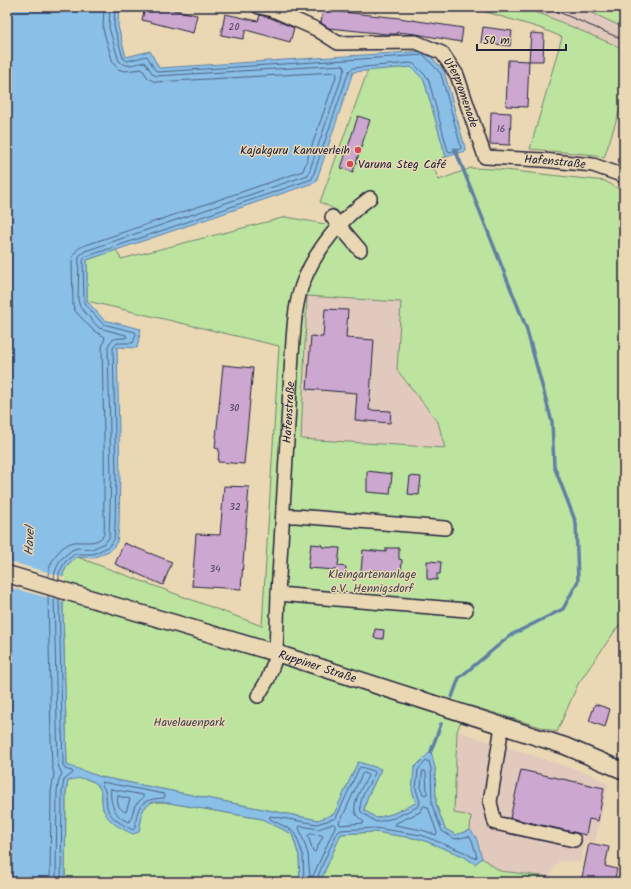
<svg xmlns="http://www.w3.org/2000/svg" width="631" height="889" font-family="Kalam,sans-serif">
<rect width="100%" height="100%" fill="#ead8b5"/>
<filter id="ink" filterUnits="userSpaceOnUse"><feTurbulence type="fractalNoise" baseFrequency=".025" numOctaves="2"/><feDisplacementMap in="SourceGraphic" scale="8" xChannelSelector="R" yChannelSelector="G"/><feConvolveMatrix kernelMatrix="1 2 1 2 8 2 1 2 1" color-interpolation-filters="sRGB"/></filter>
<g filter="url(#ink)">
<path fill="#e1c9bd" d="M519,7h61l44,21v21l-80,-34z
M307,296l94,6 -4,68 41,52 7,26 -144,-9z
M457,731l133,43 18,10 -13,58 -10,-2 -4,22 -22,-1 -10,16 -49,-6 -18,-13 -6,-21 -6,-7 1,-14 -17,-3z"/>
<path fill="#bce49f" stroke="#6f836d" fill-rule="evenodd" d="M469,7h50l25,8 80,34v48l-20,61 -8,-3 -66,-6 32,-112 -22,-9z
M580,7h44v21z
M411,67l13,13 22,77 -15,5 8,18 32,-12 25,1 109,12 19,11v426l-46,66 -21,48 -89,-27 -11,26 -3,82 17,3 -1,14 -14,5 -11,-6 -9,-25 -1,-36 -23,22 4,13 -24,11 -16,4 -12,-8 3,-12 14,-29 -23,-7 -24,53 -16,5 -217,-43 -34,-11 -4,-157v-35l5,-10 9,-7 185,69 17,-280 -192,-45v-41l29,-10 5,9 165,-42 39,7 13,-13 -18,-9 48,-132zM307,296l94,6 -4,68 41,52 7,26 -144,-9z
M81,777l15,6 5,8 2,19 36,22 4,-23 9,-7h12l98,17 30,15 7,22 1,26h-235l1,-90 2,-11 6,-3z
M374,832l46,7 43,17 12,8 7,-6 18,13 49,6v5h-229l21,-48z"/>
<path fill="#8abfe7" stroke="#6080a2" d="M7,7h112l-1,19 8,31 24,-6 9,17 267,-17 18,20 22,80 -20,6 -22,-77 -13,-13 -58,5 -37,110 -229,78v41l17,19 37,9 -4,19 -20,-1 3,128 -1,51 -2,16 -6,8 -18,8 -16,-1 -9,7 -5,10v35l4,156 34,12 217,43 16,-6 24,-52 23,7 -14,29 -3,12 12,8 16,-4 24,-11 -4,-13 2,-22 17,-17 4,17 1,36 9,25 11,6 14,-5 6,7 6,21 -7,6 -12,-8 -43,-17 -46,-7 -33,2 -21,48h-20l-1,-26 -7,-22 -30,-15 -98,-17h-12l-9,7 -4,23 -6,2c-11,-5 -24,-11 -29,-23 -3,-6 -1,-13 -3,-19 -3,-14 -22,-16 -33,-11l-2,11 -1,90h-58z"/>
<path fill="#ead8b5" d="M7,561l58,16v25l-58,-15z"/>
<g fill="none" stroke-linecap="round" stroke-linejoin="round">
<path stroke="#4c6180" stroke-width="1" d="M48,577c0,-14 12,-32 26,-35 7,-1 24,3 29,-6 3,-6 0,-28 1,-36 1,-51 -1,-101 -2,-152l3,-11 -11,-6 -19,-20 -2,-6 -1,-44c1,-8 5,-12 11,-15l220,-75 34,-97 -2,-2 -180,10 -7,-4 -6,-9 -18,2 -6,-2 -5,-6 -10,-34 1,-22
M54,578l1,-6 5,-12 12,-10 5,-2 15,1 13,-6 4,-5 2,-63 -3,-128c2,-9 9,-9 17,-9l2,-1 -1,-2 -27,-7 -19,-21 -2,-7 1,-44 6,-5 223,-76 37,-107 -2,-3 -187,11 -4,-3 -7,-11c-9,1 -19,7 -26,-1l-10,-33 1,-21
M59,580v-7l6,-11 10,-8h18l15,-7 6,-7 1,-14 1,-51 -3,-127 4,-5h16l3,-9 -1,-2 -32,-8 -19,-21 -1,-42 2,-4 227,-78 37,-108 4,-3 57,-5 4,1 14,14 20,73 2,1 10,-3 1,-2 -20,-73 -17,-19 -266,17 -3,-2 -8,-14 -20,5 -4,-3 -9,-32 1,-19
M48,595l3,144 1,27 2,8 -3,18 -1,90
M54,597l4,168 4,9 -3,5 -2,12 -1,91
M59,599l4,166 2,4 7,2 1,2 -9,7 -2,12 -1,90
M423,771h2l1,2 1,21 -2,1 -2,-1 -2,-6z
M364,773l3,1 1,2c-5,9 -17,29 -12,38 1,3 5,5 7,7l1,2 -24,2 -1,-3 3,-4 20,-44z
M102,782l62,12 1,2 -1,2c-24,1 -27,8 -29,30l-2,2c-10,-5 -24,-12 -26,-23 -1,-8 0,-15 -5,-22z
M111,789l32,6v3l-8,7 -5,17c-15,-3 -21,-20 -19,-33z
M118,796l12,3 -4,13c-7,-2 -10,-9 -8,-16z
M424,806l4,1 9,26 -1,2 -14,-5 -27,-5 1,-2 24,-11z
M333,824l2,1v2l-22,49 -3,1 -2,-23 -9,-27 2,-1 17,3z
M311,834l10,1 2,1 -8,16 -2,-1 -5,-15z
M304,882l-1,-27 -8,-23 -25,-13v-3l47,8 19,-6 23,-50 2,-1 13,4 1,2c-5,11 -18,26 -14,39l15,10 18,-4 25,-12 1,-4 -4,-13 2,-19 8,-9h3l2,8 1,36 10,26 13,8 14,-3 3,4 5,17 -3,1 -10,-6 -43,-17 -46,-7 -34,2 -4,3 -14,30 -7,19"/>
<path stroke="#6080a2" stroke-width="3.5" d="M452,697l7,-19 52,-43 52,-26 15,-28 -2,-58 -22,-57 -2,-44 -26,-95 -71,-178
M431,751l10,-27"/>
</g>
<path fill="#cca7cf" stroke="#22223b" d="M145,7h22l-1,1 31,7 -4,18 -51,-13z
M286,7h14l-1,6z
M323,10l76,8 64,10 -2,14 -45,-8 -19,-2v2h-10l-58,-6 -8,-5z
M225,14l33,7 2,-6 11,3 23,10 -4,14 -44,-12 -3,9 -22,-4z
M483,27l29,4 -2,15 -29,-4z
M531,33l13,1 -1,27h-14z
M508,60l21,1 -2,46 -21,-1z
M491,112l20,1 -1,32 -20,-1z
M358,116l12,4 -17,52 -12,-4z
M325,309l23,1 -2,28 28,2 -5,70 22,1 -1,12 -35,-3 2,-27 -50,-4 4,-53 12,1z
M223,365l30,3 -9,96 -26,-2 1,-13 -4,-1z
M367,471l25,3 -2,20 -23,-2z
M410,476l11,1 -2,18 -11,-1z
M224,486l25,1 -8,102 -49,-3 4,-52 24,1z
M124,543l48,19 -9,23 -48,-21z
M311,544l11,1v2l18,1 -2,18 8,1 -1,10h-9v-7l-28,-2z
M386,548h13v11l3,1 -1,13 -30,-3v2l-10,-1 2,-21 23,2z
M427,561l14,1 -1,12h-3v6l-10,-1z
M375,629l9,1 -1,9 -9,-1z
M595,704l15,5 -5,18 -16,-6z
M521,770l83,18 -6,33 -9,-2 -3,16 -76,-17z
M589,843l20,4 -4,19 12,3 -3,13h-33z"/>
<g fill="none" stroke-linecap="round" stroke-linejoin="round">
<g stroke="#22223b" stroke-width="16">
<g id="minor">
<path id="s1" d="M259,7l14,3 43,19 22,14 78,-1 26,11 15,22 28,82 58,3 50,5 31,11"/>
<path d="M332,217l28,33"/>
<path d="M283,516h13l149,12"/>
<path d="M278,594l188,16"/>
<path id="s2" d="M258,696l10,-17 6,-17 2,-9 2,-59 14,-239c2,-25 2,-51 12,-75 13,-32 38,-62 66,-82"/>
<path d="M502,726l-12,76 5,21 79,17"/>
</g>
</g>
<g stroke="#22223b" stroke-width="19">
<g id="major">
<path id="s3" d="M7,574l269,79 289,93 59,25"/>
</g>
</g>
<use href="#minor" stroke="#ead8b5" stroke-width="13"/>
<use href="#major" stroke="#ead8b5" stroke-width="16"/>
<path stroke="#22223b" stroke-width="1" d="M547,7l77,33"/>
</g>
</g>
<g fill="#d1495b" stroke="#ead8b5" stroke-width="1.5">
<circle cx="358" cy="150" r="4"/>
<circle cx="350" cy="164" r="4"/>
</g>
<g text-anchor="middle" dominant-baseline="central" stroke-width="3" stroke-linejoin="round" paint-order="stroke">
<g font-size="10" fill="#4c4360">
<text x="234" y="27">20</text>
<text x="501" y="129">16</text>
<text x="234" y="408">30</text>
<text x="235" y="507">32</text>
<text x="215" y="569">34</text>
</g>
<g font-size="12" fill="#22223b" stroke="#ead8b5">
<text stroke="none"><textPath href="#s1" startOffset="238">Uferpromenade</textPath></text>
<text stroke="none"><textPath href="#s1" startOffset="377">Hafenstraße</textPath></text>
<text stroke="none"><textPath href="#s2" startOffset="288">Hafenstraße</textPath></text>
<text stroke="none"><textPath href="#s3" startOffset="324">Ruppiner Straße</textPath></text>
</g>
<g font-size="12" fill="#22223b" stroke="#ead8b5" text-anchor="end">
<text x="350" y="150">Kajakguru Kanuverleih</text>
<text x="358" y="164" text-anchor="start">Varuna Steg Café</text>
</g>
<g font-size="12" fill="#41494f" stroke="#ead8b5">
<text x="372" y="574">Kleingartenanlage<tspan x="372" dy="14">e.V. Hennigsdorf</tspan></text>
<text x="189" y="722">Havelauenpark</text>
</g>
<g font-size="13" font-style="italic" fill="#37415d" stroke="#ead8b5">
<text transform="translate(30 541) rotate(-87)">Havel</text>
</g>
</g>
<rect width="631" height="889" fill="none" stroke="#ead8b5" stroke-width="24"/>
<rect x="12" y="12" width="607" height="865" fill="none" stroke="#22223b" stroke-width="1.5" filter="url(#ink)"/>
<path d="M477 44v6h89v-6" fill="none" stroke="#22223b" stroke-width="2"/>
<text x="483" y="44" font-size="12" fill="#22223b" stroke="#ead8b5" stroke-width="3" paint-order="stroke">50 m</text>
</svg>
